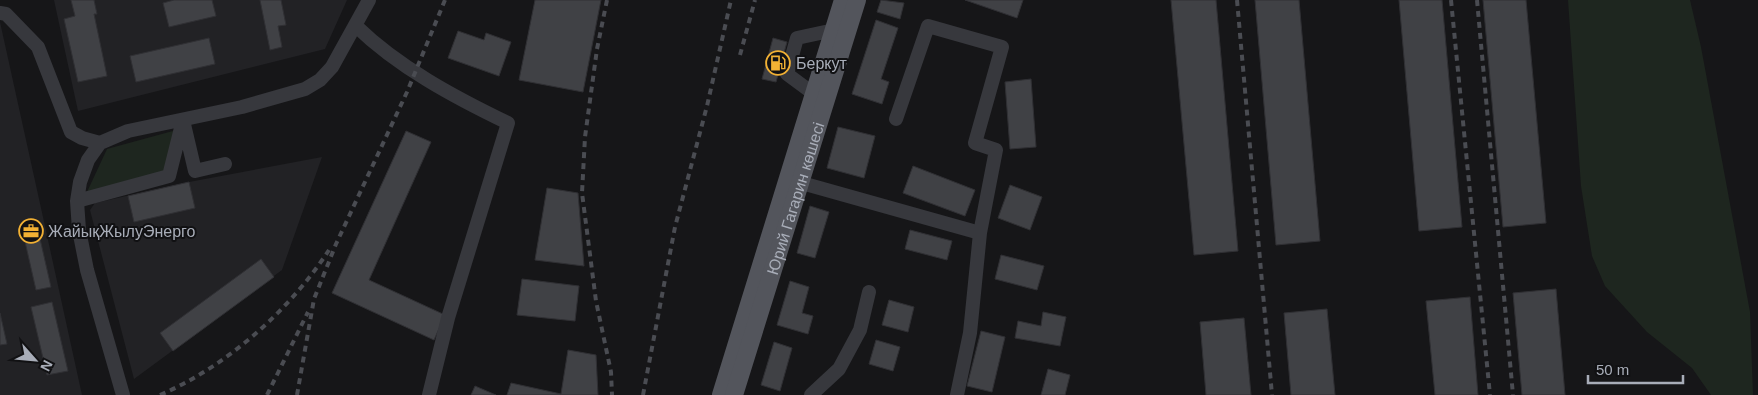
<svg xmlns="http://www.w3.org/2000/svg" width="1758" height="395" font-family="Arial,sans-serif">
<rect width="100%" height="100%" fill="#161618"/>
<path fill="#222225" d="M54,0h293l-22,49 -247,62z
M0,22l41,186 41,187h-82z
M322,157l-40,113 -148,109 -44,-169 5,-7 94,-21z"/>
<path fill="#1e261f" d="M1568,0h122l11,47 49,265 3,83h-42l-19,-27 -45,-36 -42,-46 -13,-30 -11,-70z
M173,131l2,3 -11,38 -77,20 20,-43z"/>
<path fill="#404145" stroke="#303034" d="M71,0h23l3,14h-3l13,62 -29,6 -14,-63 11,-3z
M174,0h38l4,16 -47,11 -6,-24z
M260,0h21l5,25 -8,1 4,21 -12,3z
M535,0h66l-18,92 -64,-12z
M881,0l23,3 -4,16 -23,-7z
M965,0h58l-6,18z
M1171,0h45l22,251 -44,4z
M1255,0h44l21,241 -44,4z
M1399,0h43l20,227 -43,4z
M1483,0h43l20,223 -43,4z
M876,20l22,8 -17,51 8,3 -7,22 -30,-10z
M458,31l26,9 2,-7 25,9 -12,34 -51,-18z
M209,38l6,26 -79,18 -6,-26z
M773,38l14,4 -11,40 -14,-3z
M1031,79l5,68 -26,2 -5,-67z
M838,127l37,9 -11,42 -37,-10z
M406,131l25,11 -62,138 76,35 -11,25 -102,-47z
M913,166l62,24 -10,26 -62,-23z
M189,182l6,26 -61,14 -6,-26z
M1010,185l32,12 -12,33 -32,-12z
M547,188l31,5 6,73 -49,-6z
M810,206l19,6 -14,46 -18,-5z
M36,221l15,66 -15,3 -15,-66z
M910,230l42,11 -5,19 -42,-11z
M1001,255l43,11 -7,24 -42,-11z
M261,259l13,18 -101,74 -13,-18z
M522,279l57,7 -4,35 -58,-6z
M790,281l19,6 -7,26 11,3 -5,18 -31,-9z
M1556,289l9,106h-43l-9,-102z
M1470,297l8,98h-43l-9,-94z
M889,300l25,7 -6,25 -26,-7z
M52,302l16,69 -21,4 -16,-68z
M1327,309l8,86h-44l-7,-82z
M1043,312l23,5 -6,29 -45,-8 3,-17 23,5z
M0,313l7,31 -7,1z
M1244,318l7,77h-45l-6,-73z
M981,331l24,6 -13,55 -25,-6z
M876,340l24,7 -7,24 -24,-7z
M774,342l18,6 -12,43 -19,-6z
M568,350l28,5 2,40h-91l4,-12 50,11z
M1048,369l22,6 -5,20h-24z
M475,386l21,9h-25z"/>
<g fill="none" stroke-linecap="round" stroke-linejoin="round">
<path stroke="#37383d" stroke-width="14" d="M0,13l6,1 32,33 33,85 11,6 18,5
M356,26c42,41 98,71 152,97l-60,195 -19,77
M814,94l-27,-20 10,-36 37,-8
M896,119l32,-93 74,21 -27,96 21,7 -16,83 -10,100 -13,62
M791,180l189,53
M77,201l92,-25 14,-56 12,51 30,-7
M123,395l-36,-125 -8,-40 -2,-29 3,-19 8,-22 12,-17 28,-12 114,-24 63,-18 15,-9 12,-13 37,-67
M811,395l28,-26 21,-39 9,-38"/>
<g stroke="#53555c" stroke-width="18">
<path d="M721,395l122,-395"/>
<path id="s1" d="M734,395l123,-395"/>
</g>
<path stroke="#4a4c52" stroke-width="4" stroke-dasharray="6 5" stroke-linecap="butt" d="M607,0l-10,49 -12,88 -3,56 14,108 15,71 1,23
M1237,0l35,395
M1451,0l39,395
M1477,0l36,395
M740,55l15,-55
M160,395c67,-29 129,-84 169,-145
M267,395l41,-83
M297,395l17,-96 22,-55 71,-152 38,-92
M643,395l32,-168 32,-121 24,-106"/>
</g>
<defs>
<g id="fuel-ring" transform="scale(1.25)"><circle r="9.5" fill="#111113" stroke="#f2b134" stroke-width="1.5"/><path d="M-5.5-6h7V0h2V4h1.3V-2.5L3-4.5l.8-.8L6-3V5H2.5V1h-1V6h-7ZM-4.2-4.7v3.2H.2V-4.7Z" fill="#f2b134"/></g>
<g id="office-ring" transform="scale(1.25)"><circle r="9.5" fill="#111113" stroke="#f2b134" stroke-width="1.5"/><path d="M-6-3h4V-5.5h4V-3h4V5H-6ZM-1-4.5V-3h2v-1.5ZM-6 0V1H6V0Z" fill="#f2b134"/></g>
</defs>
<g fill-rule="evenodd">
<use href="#fuel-ring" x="778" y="63"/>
<use href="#office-ring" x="31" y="231"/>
</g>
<g text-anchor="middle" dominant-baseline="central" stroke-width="4" stroke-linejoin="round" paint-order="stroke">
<g font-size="16" fill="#a8adb8" stroke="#111113" text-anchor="start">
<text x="796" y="63">Беркут</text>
<text x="48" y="231">ЖайықЖылуЭнерго</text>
</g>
<g font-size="16" fill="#a8adb8" stroke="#111113">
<text stroke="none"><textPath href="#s1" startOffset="206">Юрий Гагарин көшесі</textPath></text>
</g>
</g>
<g transform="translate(35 360) rotate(117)" stroke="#111113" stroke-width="4" paint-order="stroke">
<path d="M0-4L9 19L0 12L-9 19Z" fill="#a8adb8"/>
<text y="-8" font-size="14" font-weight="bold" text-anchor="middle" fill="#a8adb8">N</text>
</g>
<path d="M1588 375v8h95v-8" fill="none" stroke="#a8adb8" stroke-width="2.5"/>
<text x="1596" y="375" font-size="15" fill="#a8adb8" stroke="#111113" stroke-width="4" paint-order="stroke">50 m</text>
</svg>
